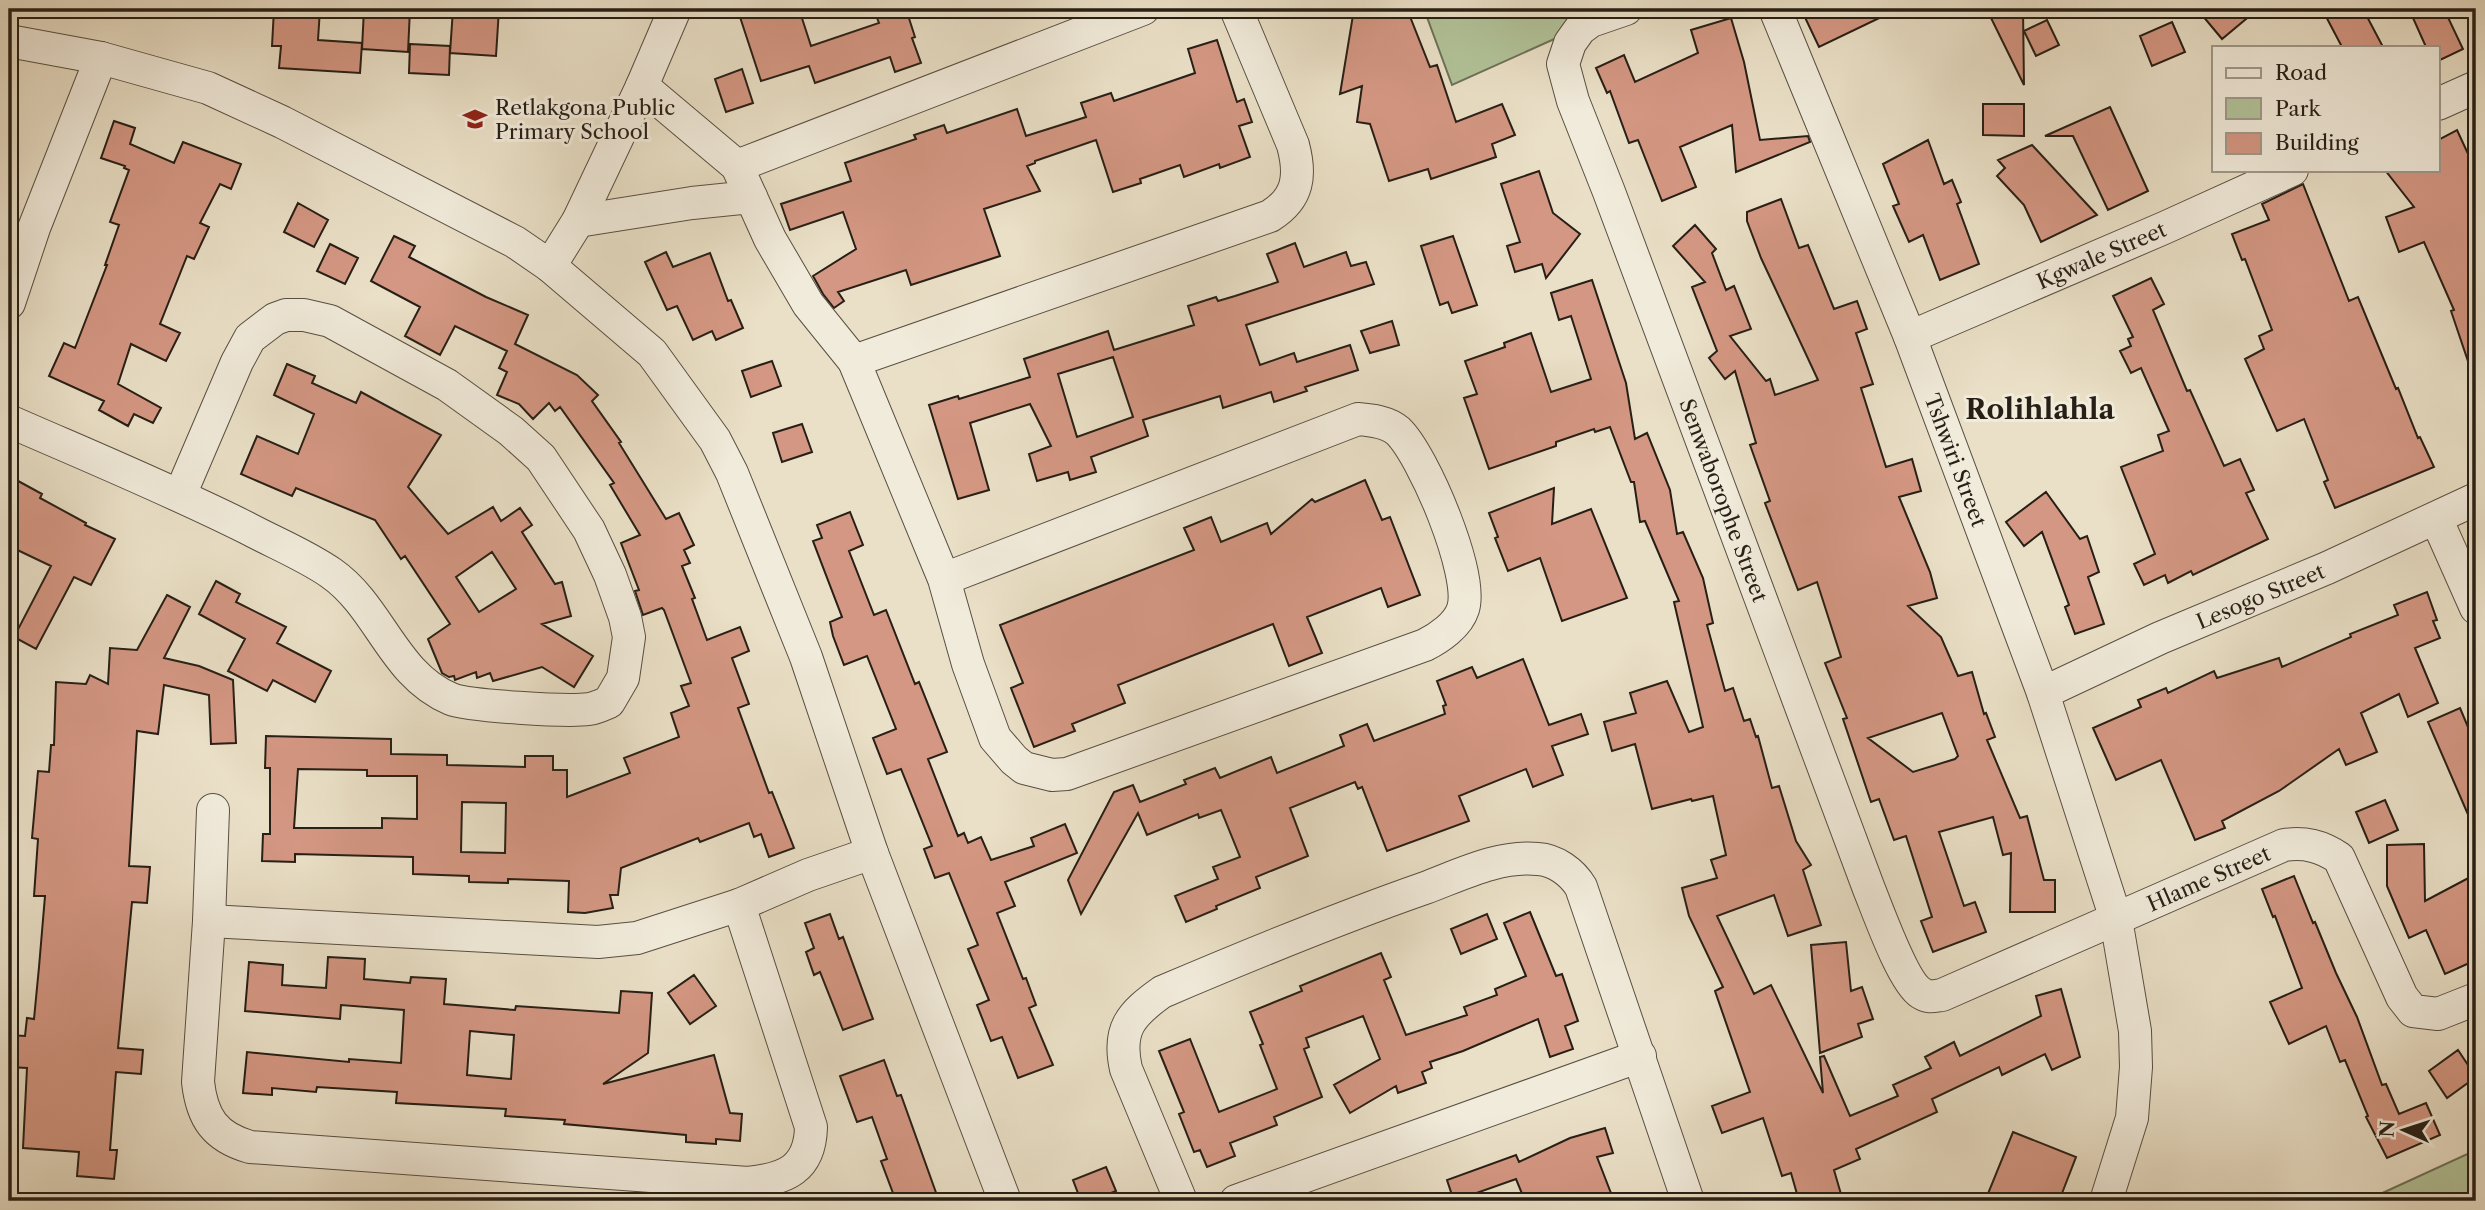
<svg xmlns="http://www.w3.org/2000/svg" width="2485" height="1210" font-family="'Libre Caslon Text',serif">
<rect width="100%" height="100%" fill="#eae0c7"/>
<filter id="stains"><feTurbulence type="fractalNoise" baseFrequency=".00286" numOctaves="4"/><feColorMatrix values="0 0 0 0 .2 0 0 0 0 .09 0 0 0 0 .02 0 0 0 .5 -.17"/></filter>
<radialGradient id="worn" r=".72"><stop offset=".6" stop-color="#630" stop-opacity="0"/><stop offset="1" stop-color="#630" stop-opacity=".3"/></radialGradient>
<path fill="#b2c399" stroke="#6c7158" stroke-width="2" d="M1424,9h197l-169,76z
M2476,1150v51h-111z"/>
<path fill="#d49783" stroke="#271f16" stroke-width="2" fill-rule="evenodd" d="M274,9h46l-2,31 44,3 -2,30 -81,-5 2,-22h-9z
M364,9h46l-2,43 -46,-3z
M453,9h46l-3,47 -46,-3z
M767,9h32l12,37 68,-23 -2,-5 29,-9 9,28 -3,1 9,25 -26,9 -5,-15 -75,26 -6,-17 -48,15 -21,-64z
M1354,9h53l23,58 7,-2 19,57 46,-18 13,31 -23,9 4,13 -65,22 -3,-10 -39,12 -19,-57 -13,-2 5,-36 -22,8z
M1801,9h97l-79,38z
M2011,9h12l1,76 -33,-67z
M2197,9h61l-36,30z
M2322,9h41l20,38h-41z
M2409,9h35l19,40 -25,12v-14h-12z
M1731,18l13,44 16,78 48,-4 2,6 -74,30 -4,-47 -52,22 16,40 -34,14 -24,-61 -9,3 -19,-52 -3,2 -11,-25 28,-13 11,27 63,-29 -7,-23z
M2047,20l12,25 -23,11 -12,-25z
M2172,22l13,30 -33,14 -12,-30z
M1217,40l20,62 7,-3 8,23 -13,4 11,31 -30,11 -1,-4 -35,13 -4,-12 -40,14 1,4 -28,9 -17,-52 -61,21v2l-8,3 13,25 -56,18 16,47 -89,29 -5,-15 -68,22 6,9 -10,7 -11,-14 -10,-18 43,-27 -13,-37 -53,18 -9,-26 70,-23 -6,-18 71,-24 -2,-4 30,-10 3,8 70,-24 9,27 60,-19 -5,-14 30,-10 3,8 81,-28 -7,-24z
M410,44l40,2 -1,29 -40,-2z
M742,69l11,34 -27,9 -11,-33z
M1983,104h41v32l-41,-1z
M2110,107l38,84 -40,19 -35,-74h-28z
M114,121l21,7 -5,16 44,19 9,-21 58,22 -10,25 -11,-5 -20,39 9,4 -15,32 -7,-3 -27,68 20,9 -14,28 -35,-17 -13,40 43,24 -8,15 -19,-9 -6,12 -29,-16 5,-9 -55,-25 15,-33 11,5 32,-83h-2l14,-40 -9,-3 19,-52 -5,-2 1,-2 -24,-8z
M2457,130l19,41v201l-4,1 -21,-62 3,-1 -30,-68 -25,10 -13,-35 28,-10 -29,-37h53v-30z
M1928,140l16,44 8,-4 9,22 -4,2 22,60 -39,16 -17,-45 -14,7 -16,-36 6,-2 -16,-40z
M2032,145l65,70 -56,27 -17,-37 -27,-29 8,-8 -7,-8z
M1539,171l14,42 27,21 -34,44 -4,-14 -27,8 -8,-26 13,-4 -19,-58z
M2303,184l46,117 9,-4 38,92 2,-1 20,50 2,-1 14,30 -99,41 -11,-26 4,-2 -24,-61 -27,12 -32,-72 19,-10 -5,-13 13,-6 -27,-71 -3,1 -10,-26 37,-14 -7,-16z
M1781,199l18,49 9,-3 26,64 23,-8 10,28 -11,4 17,51 -12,4 25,79 26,-8 9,32 -22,6 31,75 7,26 -29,8 33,31 17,39 14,-4 12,42 2,-1 9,24 -8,3 33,78 7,-2 17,64h11v32h-45l1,-59 -8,2 -10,-38 -54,15 25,74 11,-4 11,30 -53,20 -12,-31 11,-4 -26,-81 -12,4 -15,-41 -8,3 -28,-83 4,-1 -22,-55 16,-6 -24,-75 -19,8 -33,-87 5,-2 -20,-56 6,-2 -21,-72 -10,8 -16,-21 8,-7 -25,-64 13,-5 -32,-36 22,-21 21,24 -4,4 14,37 8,-4 17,43 -21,7 36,45 4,-2 5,16 43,-15 -57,-122 -14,-37v-9zM1942,713l16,43 -3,3 -42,13 -45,-34z
M298,203l30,17 -14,27 -30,-15z
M394,236l21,10 -6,11 77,40 42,18 -13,29 62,31 21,20 -6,6 29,41 -2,1 47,76 13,-6 15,32 -10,5 6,13 -8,3 13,32 -3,1 15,41 33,-13 9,24 -17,7 17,46 -11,4 31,85 3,-1 22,56 -25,9 -8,-23 -7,3 -5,-14 -49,19 -2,-4 -77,30 -3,27h-8l3,13 -28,5 -17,-1 1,-31 -61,-2v4l-39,-1v-6l-56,-2v-17l-118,-3v8l-33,-1 1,-27h7v-66h-5l1,-32 125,3v15l56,1v10l78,2v-11h28v14h14v27l63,-24 -6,-15 55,-21 -8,-24 18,-7 -8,-20 10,-3 -27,-73 -2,-2 -19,7 -8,-24 4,-1 -18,-47 19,-8 -30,-50 4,-2 -54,-76 -5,4 -6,-8 -16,16 -14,-15 -22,-9 10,-23 -8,-4 8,-17 -52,-25 -15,29 -35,-19 15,-29 -49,-26zM298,769l69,1v6h50v43l-35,-1v10h-88zM462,802l44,1 -1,50 -44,-1z
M1453,236l24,69 -25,8 -4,-11 -8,3 -19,-59z
M1295,243l9,24 42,-15 5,14 15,-4 8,22 -128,41 14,40 34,-12 3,9 53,-17 8,25 -53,17 2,4 -33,11 -3,-10 -48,16 -3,-12 -77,24 5,16 -57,21 5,15 -26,8 -2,-8 -31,9 -8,-27 22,-8 -21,-42 -60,19 19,67 -31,9 -29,-94 29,-9 1,3 71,-22 -6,-18 84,-28 6,19 80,-25 -6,-19 28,-9 2,4 17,-5 43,-14 -11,-28zM1113,357l20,60 -56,20 -19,-63z
M330,244l28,14 -13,26 -28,-13z
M666,252l7,15 37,-14 18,48 3,-1 12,28 -27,12 -4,-9 -19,9 -16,-34 -10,4 -22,-48z
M2151,278l13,26 -11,6 34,81 3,-1 34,76 16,-7 14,31 -8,3 22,46 -75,36 -2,-4 -23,12 -3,-8 -21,10 -10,-21 21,-10 -34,-87 42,-16 -5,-16 11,-4 -28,-63 -10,5 -11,-22 11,-5 -3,-7 5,-2 -20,-41z
M1592,280l34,103 9,56 12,-6 23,57 7,44 6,-2 20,46 10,45 -6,2 18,66 8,-3 11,33 6,-2 6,18 2,-1 14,52 7,-2 17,55 15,24 -8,5 18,55 -33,11 -14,-41 -57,21 37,78 17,-9 52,108 -3,-36 4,-1 26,60 48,-20 -5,-11 38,-17 -6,-11 29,-15 6,14 81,-40 -5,-20 25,-7 19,68 -28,13 -7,-16 -43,21 -3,-8 -67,32 5,13 -81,37 4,10 -26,11 9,31h-44l-8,-28 -9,3 -19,-58 -41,15 -10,-27 38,-14 -35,-101 8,-4 -34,-71 -7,-28 35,-10 -6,-18 15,-5 -13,-59 -21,5 -1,-2 -39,10 -17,-65 -23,7 -8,-29 32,-9 -6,-20 37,-12 22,51 14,-5 -29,-125 5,-1 -34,-80 -5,1 -6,-40h-3l-21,-55 -15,5 -1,-3 -38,13v4l-67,23 -25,-71 13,-4 -12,-33 40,-14 -1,-4 27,-10 20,59 40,-13 -20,-63 -12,4 -8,-27z
M1392,321l7,24 -29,8 -9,-22z
M772,361l9,25 -30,11 -9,-26z
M287,364l28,12 -3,7 44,20 5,-11 80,43 -33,52 40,47 45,-27 8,14 19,-13 12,17 -10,7 33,52 7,-2 9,34 -29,8 51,32 -19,31 -32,-20 -49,14 -3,-8 -13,5 -1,-6 -21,8 -1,-4 -5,1 -7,-4 -14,-34 22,-15 -45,-68 -4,3 -26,-39 -79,-32 -4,8 -51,-22 16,-38 41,18 16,-40 -40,-19zM492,552l24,37 -37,23 -23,-35z
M802,424l10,28 -30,10 -9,-29z
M9,476l33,18 -2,4 46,25 -1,2 30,14 -24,46 -17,-8 -38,72 -22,-12 37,-71 -42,-20z
M1365,480l17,40 8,-3 30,78 -32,12 -7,-19 -74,29 15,36 -33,13 -16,-42 -155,61 7,18 -53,21 3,7 -41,16 -23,-59 12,-5 -23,-58 194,-75 -10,-22 27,-11 10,25 46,-19 4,11 41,-35 3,3z
M1554,488l-2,36 39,-15 36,89 -65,23 -22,-63 -32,13 -13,-33 3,-1 -9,-24z
M2046,492l34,47 7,-3 12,36 -11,5 16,47 -29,10 -10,-27 4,-2 -27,-73 -18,14 -18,-24z
M850,512l13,33 -14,6 25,64 12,-5 29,74 4,-2 28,70 -19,7 30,77 6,-3 4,10 13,-6 10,23 43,-14 -3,-8 34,-14 12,29 -72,29 10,24 -18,7 26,66 3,-1 10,27 -7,3 24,57 -35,13 -16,-41 -11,4 -14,-36 12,-5 -21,-51 10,-4 -29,-72 -14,5 -11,-29 8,-3 -31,-77 -14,5 -14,-36 23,-9 -29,-73 -23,9 -11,-29 -3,-14 12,-5 -29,-76 9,-3 -5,-13z
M216,581l24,13 -4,8 50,25 -9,16 54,28 -16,31 -42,-22 -6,11 -39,-20 17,-32 -46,-25z
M2427,592l10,28 -4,1 7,17 -25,10 23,55 -30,14 -9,-23 -38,19 16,39 -31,13 -7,-16 -60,42 -57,30 3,7 -30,12 -34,-80 -45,20 -23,-52 48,-21 -3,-7 28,-12 2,5 46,-22 3,7 62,-20 3,9 69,-30 -1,-3 48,-19 -4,-10z
M167,595l23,12 -26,51 35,8 34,14 3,63 -25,1 -2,-49 -45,-10 -6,49 -21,-3 -8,135 21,1 -3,36 -15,-1 -14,146 25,2 -2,24 -25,-2 -6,78h7l-3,29 -37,-3 2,-24 -56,-4 4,-80 -18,-1v-32l16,1 2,-18 7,1 5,-52 6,-71h-11l4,-57 -6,-1 6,-67 11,1 2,-27h3l2,-63 30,2 4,-9 18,9 2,-36 27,2z
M1523,659l26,66 32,-11 7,20 -36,12 11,29 -30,12 -7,-18 -67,27 10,25 -82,30 -25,-64 -4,2 -3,-7 -65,26 18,48 -52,21 4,11 -44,18 1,3 -31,13 -11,-26 43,-17 -5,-12 27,-10 -19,-47 -22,8 -1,-4 -51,21 -9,-22 -57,101 -13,-34 46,-88 19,-7 7,17 46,-18 -2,-4 31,-12 5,10 51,-21 6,16 67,-27 -4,-11 27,-11 7,17 71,-27 -2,-8 3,-1 -9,-24 35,-14 5,11z
M2460,708l16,38v87l-48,-111z
M2385,800l13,30 -29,13 -13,-31z
M2424,844l1,57 51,-27v86l-31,14 -19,-44 -17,8 -22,-52v-41z
M2294,876l19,47 2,-1 21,51 21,44 25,68 4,-1 13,30 27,-11 14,32 -53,23 -21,-41 2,-1 -23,-56 -5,2 -14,-36 -37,18 -19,-42 32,-14 -27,-72 -2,1 -11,-28z
M1530,912l26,64 6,-2 16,47 -13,5 8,23 -23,8 -12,-38 -75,32 -33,11 2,6 -10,4 4,11 -28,10 -2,-7 -46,27 -16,-28 46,-26 -17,-43 -57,22 3,9 -5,2 18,48 -48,20 3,8 -47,18 5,13 -28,11 -7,-17 -6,2 -15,-38 5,-2 -25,-61 31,-12 29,73 58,-23 -17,-44 3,-1 -13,-32 52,-21 -2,-5 81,-33 10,24 -7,3 22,55 61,-20 -3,-8 33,-12 -2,-6 31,-13 -22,-53z
M830,914l9,25 4,-2 30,82 -30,11 -23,-58 -6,3 -8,-23 8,-4 -9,-25z
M1487,914l10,25 -36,15 -10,-25z
M1846,942l5,49 11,-4 11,32 -15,5 4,13 -42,16 -9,-108z
M328,957l37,2 -1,20 46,4 1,-6 35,2 -2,25 71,6 1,-4 103,7 2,-22 31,2 -4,60 -45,31 111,-29 16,58 12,1 -2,27 -24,-2v5l-30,-2v-7l-122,-11 1,-4 -60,-4 1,-7 -110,-6 1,-11 -80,-5 -1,5 -44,-4v7l-29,-2 4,-41 102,10v-3l52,4 3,-53 -63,-5 -1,14 -95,-8 4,-49 34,3 -1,20 44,3zM470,1031l44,4 -3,44 -44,-4z
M694,975l22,31 -26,18 -22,-31z
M2458,1050l18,27 -29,21 -18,-27z
M884,1060l13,36 4,-1 38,106h-43l-15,-40 6,-2 -15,-42 -15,5 -17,-46z
M1605,1128l8,25 -16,4 17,44h-89l-9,-22 -62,22 -7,-21 69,-25 3,7 51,-24z
M2013,1132l63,25 -17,44h-74z
M1106,1167l10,24 -25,10h-10l-8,-21z"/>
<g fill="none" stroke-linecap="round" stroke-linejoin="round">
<g stroke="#584f42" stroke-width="34">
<g id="street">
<path id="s1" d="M1626,9l-35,12 -11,8 -10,14 -7,21 10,37 36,91 260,697c9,22 34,93 52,104 7,5 13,3 21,2l342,-150c21,-3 37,1 55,13l63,139 11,14 25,3 38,-15"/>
<path id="s2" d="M1775,9l135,328 133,356 73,226 19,112 1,36 -4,51 -26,83"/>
<path d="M9,41l92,17 107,30 74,34 233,120 35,24 102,87 63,87 17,33 74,184 66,196 133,348"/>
<path d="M642,86l95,80 33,73 38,65 46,57 90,218 24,85 27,74 19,22 10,8 28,7 15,-1 358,-129c14,-7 33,-20 38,-36 11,-34 -39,-153 -65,-178 -10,-9 -27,-11 -40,-12l-414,160"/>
<path d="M2438,104l38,-17"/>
<path d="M737,166l406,-157"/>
<path d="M578,221l114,-18 59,-6"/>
<path d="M550,266l28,-45 64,-135 33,-77"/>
<path d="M9,303l25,-75 67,-170"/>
<path id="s3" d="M1910,337l254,-109 128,-58"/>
<path d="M854,361l416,-145c29,-18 31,-41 23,-71l-57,-136"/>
<path d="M9,421c80,35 160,68 238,107 28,15 58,27 84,45 49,34 62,102 120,126 18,7 117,13 138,10 7,-1 13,-4 20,-7l14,-24 6,-41 -4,-20 -15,-42 -21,-45 -48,-72 -30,-27 -64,-46 -117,-64 -26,-6h-18l-11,4 -25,19 -13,24 -57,133"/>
<path d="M2436,518l40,90"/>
<path id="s4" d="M2043,693l117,-55 167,-70 149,-69"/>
<path d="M213,810l-4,111 -11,161c4,36 17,55 52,65l498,36c38,-4 62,-14 63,-56l-72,-222"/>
<path d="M209,921l389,21 39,-4 102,-33 69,-30 64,-22"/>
<path d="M1181,1201l-55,-132c-9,-40 5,-55 36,-77 87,-37 174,-73 263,-104 35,-13 74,-33 113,-29 17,1 34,13 43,28l107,314"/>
<path d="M1236,1201l404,-145"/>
</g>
</g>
<use href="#street" stroke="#f1ebdb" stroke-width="32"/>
</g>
<defs>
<g id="school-bare" transform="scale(1.89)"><path d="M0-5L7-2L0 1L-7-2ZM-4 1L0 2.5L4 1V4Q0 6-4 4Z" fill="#8f2418" stroke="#f1ebdb" stroke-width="2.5" paint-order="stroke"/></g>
</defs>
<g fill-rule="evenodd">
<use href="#school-bare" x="475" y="119"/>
</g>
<g text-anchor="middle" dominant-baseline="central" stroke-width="6" stroke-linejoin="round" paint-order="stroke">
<g font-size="21" fill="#271f16" stroke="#f1ebdb" text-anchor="start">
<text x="495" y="107">Retlakgona Public<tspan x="495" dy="24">Primary School</tspan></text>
</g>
<g font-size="21" fill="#271f16" stroke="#f1ebdb">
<text stroke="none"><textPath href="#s3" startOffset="208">Kgwale Street</textPath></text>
<text stroke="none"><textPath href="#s2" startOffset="486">Tshwiri Street</textPath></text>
<text stroke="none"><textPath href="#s1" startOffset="555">Senwaborophe Street</textPath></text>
<text stroke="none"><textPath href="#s4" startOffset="238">Lesogo Street</textPath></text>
<text stroke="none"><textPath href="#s1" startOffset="1400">Hlame Street</textPath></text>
</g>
<g font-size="28" font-weight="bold" fill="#271f16" stroke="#f1ebdb">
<text x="2040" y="409">Rolihlahla</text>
</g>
</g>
<rect width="2485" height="1210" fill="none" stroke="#eae0c7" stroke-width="35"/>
<rect x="10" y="10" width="2464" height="1189" fill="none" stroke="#271f16" stroke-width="3.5"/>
<rect x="18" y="18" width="2450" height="1175" fill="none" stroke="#271f16" stroke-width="2"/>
<rect x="2212" y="46" width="228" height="126" fill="#f1ebdb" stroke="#a0998c" stroke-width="2"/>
<rect x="2226" y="68" width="35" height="10" fill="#f1ebdb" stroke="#a0998c" stroke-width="2"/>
<text x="2275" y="80" font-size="21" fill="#271f16">Road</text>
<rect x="2226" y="98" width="35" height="21" fill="#b2c399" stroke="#a0998c" stroke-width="2"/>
<text x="2275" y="116" font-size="21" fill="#271f16">Park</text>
<rect x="2226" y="133" width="35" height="21" fill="#d49783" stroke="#a0998c" stroke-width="2"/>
<text x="2275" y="150" font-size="21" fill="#271f16">Building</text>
<g transform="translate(2404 1130) rotate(273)" stroke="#f1ebdb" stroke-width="5" paint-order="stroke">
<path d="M0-5L12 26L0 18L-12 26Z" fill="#271f16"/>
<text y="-10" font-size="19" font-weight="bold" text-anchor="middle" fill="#271f16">N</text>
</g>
<rect width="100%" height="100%" filter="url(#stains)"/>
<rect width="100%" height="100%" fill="url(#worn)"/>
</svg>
